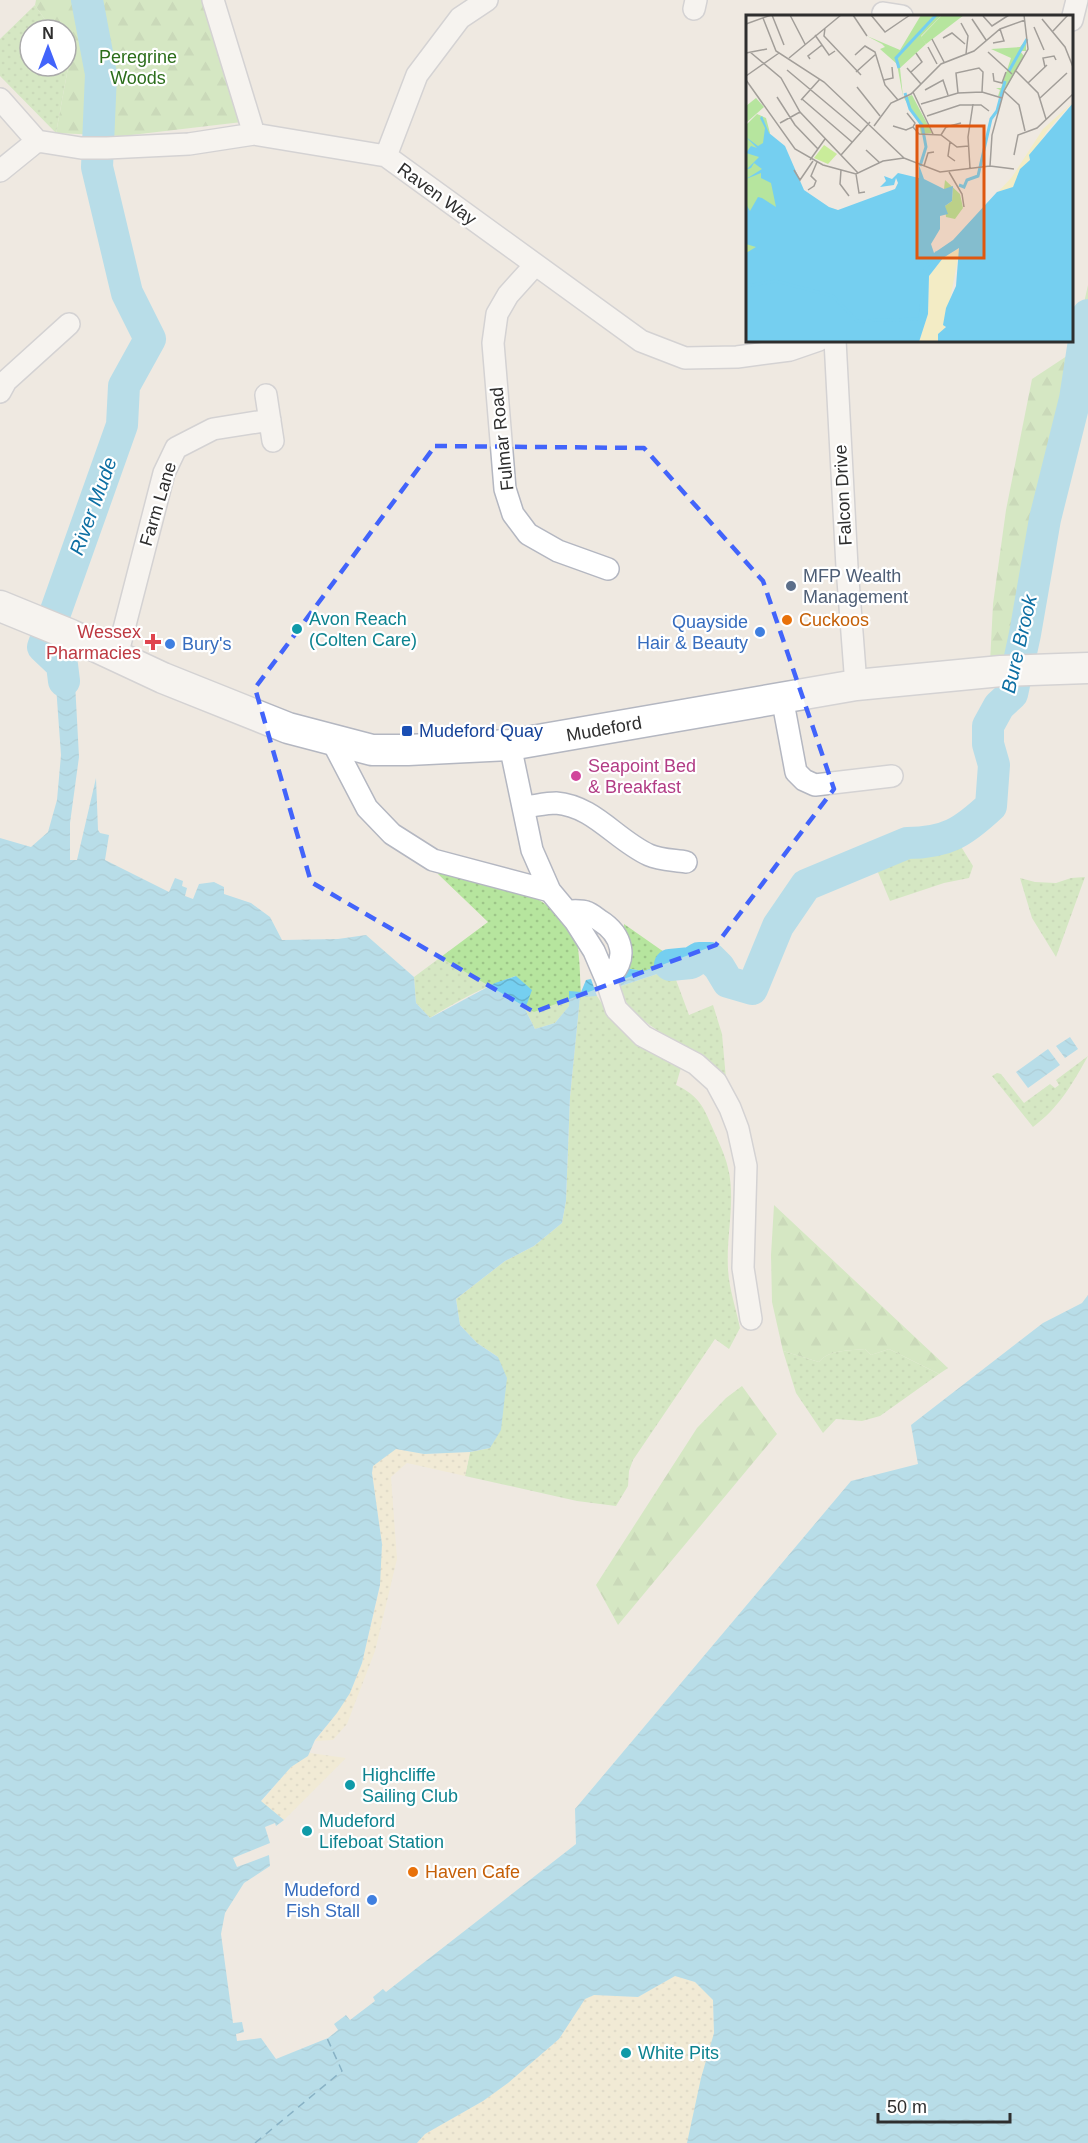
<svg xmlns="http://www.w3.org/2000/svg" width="1088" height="2143" font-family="Helvetica,sans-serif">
<defs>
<pattern id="grass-dots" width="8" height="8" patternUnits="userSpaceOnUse" patternTransform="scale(1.5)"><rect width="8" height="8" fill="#b6e59e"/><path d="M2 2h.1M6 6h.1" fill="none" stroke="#9dc588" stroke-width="1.8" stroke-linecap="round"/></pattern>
<pattern id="forest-firs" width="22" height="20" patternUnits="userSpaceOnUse" patternTransform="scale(1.5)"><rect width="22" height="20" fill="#b6e59e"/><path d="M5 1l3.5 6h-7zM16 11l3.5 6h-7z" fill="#9dc588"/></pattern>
<pattern id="sand-dots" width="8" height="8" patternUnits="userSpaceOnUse" patternTransform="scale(1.5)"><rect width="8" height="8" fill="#f3ecc5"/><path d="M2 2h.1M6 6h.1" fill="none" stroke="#d1cbaa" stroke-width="1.8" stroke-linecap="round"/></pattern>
<pattern id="water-waves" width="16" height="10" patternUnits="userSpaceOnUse" patternTransform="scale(1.5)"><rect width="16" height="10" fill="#75cff0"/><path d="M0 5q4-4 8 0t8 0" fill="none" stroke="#66b2ce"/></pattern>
</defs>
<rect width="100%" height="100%" fill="#efe9e1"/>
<path fill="url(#grass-dots)" d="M35,5l17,25h-22v36h36v-15l4,6 -14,76 -56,-57v-37z
M957,840l16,26 -4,12 -25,5 -54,18 -13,-31z
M442,870c48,12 112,19 134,71 4,9 4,39 5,51l-26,31 -20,6 -10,-20 -9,-33c-31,10 -59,25 -86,42l-14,-15 -2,-26 74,-55 -50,-48z
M1085,877l-29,80 -24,-39 -12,-40 15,4 21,1 15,-5z
M624,924l40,28 5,10 -25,9 -19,-3z
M672,969l17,46 24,-10 9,29 4,45c-13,-10 -26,-22 -40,-31 -25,-16 -57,-31 -68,-61z
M580,996h17l16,25 27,20 42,23 -6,21c23,11 27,21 37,44 5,12 12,25 15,39 8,32 -2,67 0,101 1,20 8,39 12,59l-11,21 -14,-10 -82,121 -4,11 -1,15 -12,20 -39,-5 -112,-25 5,-24 20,-4 8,-91 -21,-14 -17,-18 -4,-26 49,-38 29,-15 28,-23 4,-22 4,-104z
M1088,1056c-15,27 -29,52 -55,71l-41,-51 5,-3 4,1 23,29 26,-19 5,4 4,-3 -3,-5z
M865,1349l6,6 18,-6 50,25 -59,42 -18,5 -26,-2 -13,14 -27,-40 -13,-42 36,11c10,-13 31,-11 46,-13z"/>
<path fill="url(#forest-firs)" d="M36,0h169l37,122 -119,14 -67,-3 14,-76 -4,-6v-21h-14l-17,-25z
M1088,285v79h-13l-14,65 -16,90 -31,138 -24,6 3,-59 13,-94 26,-131 41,-27z
M774,1205l174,163 -9,6 -50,-25 -18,6 -6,-6c-15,2 -36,0 -46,13l-36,-11 -11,-49 -1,-47z
M742,1386l35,48 -159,191 -22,-40 101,-157 29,-30z"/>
<path fill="url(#sand-dots)" d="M395,1449l29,5 46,-2 -5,24 -58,-13 -16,14 6,82 -22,92 -28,73 -14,16 -18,1 22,-28 15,-25 10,-25 17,-72 3,-47 -10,-71 1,-7z
M310,1753l36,5 -62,62 -23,-18 30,-35 17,-11z
M675,1976l20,6 18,17 1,34 -23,110h-274l8,-9 58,-33 25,-18 51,-44 26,-40 9,-4 44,2z"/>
<path fill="url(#water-waves)" d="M32,640l19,7 23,17 5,93 -9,66v37h7l19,-82 2,52 2,3 9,2 -4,25 64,32 6,-14 8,3 -1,5 5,2 -2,8 8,3 6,-15 15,-2 10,5v7l27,9 19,14 12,23 56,-1 28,-4 48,42 2,26 14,15 65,-35 21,-7 16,14 -7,19 10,20 20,-6 14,-17v-15l12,1 5,-12 5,-1 6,17 -17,1 -10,100 -4,104 -4,22 -28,23 -29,15 -49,38 4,26 17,18 21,14 9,21 -6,52 -11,18 -20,4 -46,2 -28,-5 -23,17 -1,7 10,71 -2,41 -18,78 -12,30 -13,20 -22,27 -7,16 -17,11 -30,34 23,19 -8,6 -1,-3 -10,4 5,16 -37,15 4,9 32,-12 1,11 -26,17 -19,30 -4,21 12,89 9,-1 2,10 -8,2 1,7 24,-3 15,21 52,-21 10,-8 -4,-6 12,-9 4,5 25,-19 -2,-4 10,-8 3,3 190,-148 -1,-35 276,-328 67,-17 -7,-39 132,-102 39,-20 6,-8v848h-401l14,-65 13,-45 -1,-33 -18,-18 -20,-6 -37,21 -44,-2 -9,4 -26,40 -51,44 -25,18 -58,33 -8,9h-417v-1305l31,9 17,-15 9,-32 4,-45 -6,-83z
M669,962l3,7 -54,18 -1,-9 8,-10 19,3z
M1070,1037l8,12 -13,9 -9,-12z
M1048,1049l12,16 -32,23 -12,-16z"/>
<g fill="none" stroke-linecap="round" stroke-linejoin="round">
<path stroke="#75cff0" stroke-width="32" d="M64,681l-2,-16 -19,-18 79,-222 2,-39 26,-47 -23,-46 -30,-126 4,-93 -14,-74
M670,965l21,-2 8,-5h11l9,9 9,15 24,7 26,-63 28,-41 101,-42c40,0 56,-11 84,-37l3,-41 -6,-21v-18l11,-20 13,-12 13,-60 20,-115 30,-120 13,-84"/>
<path stroke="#0d6fa3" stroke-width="1.5" stroke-dasharray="8 6" stroke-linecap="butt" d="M255,2143l87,-72 -15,-33"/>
<g stroke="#b4b7c1" stroke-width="24">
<path id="street" d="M213,0l41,134
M694,9l2,-9
M883,13l19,3
M1072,20l5,-20
M0,99l37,42 44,7h26l82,-4 65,-10 132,22 255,185 44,17 52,-1 53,-7 29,-10
M386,156l31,-81 43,-57 27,-18
M0,171l37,-30
M535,265l-27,30 -11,19 -4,29 12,146 8,25 15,20 30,17 50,18
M835,340l12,227 9,118
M0,392l6,-11 63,-57
M266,395l7,46
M117,656l47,-183 12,-25 37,-19 57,-9
M782,697l14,75 8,8 11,5 77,-9
M331,739l36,69 25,26 41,26 117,31
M510,745l22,105 18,41 25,30 19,30 12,28 10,30 27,27 53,28 20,18 14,26 8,21 8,37 -3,102 8,51
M524,807c10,-1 22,-4 32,-4 38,3 60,37 93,52 11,5 26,5 37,7
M567,911c6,0 14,-1 19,1 4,1 9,5 13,8 23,14 32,41 7,59"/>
</g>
<g stroke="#b4b7c1" stroke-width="33">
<path id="secondary" d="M0,606l71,29 92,43 125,50 84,22h36l102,-5 346,-60 145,-14 87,-3"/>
</g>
<use href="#street" stroke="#fff" stroke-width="21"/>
<use href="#secondary" stroke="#fff" stroke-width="30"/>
</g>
<path d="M0 0H1088V2143H0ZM435,446l209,2 119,133 71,208 -118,156 -182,67 -223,-130 -56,-194z" fill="#efe9e1" fill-opacity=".55" fill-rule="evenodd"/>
<path fill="none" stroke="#4264fb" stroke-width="4.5" stroke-dasharray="12 8" stroke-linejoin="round" d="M435,446l209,2 119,133 71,208 -118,156 -182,67 -223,-130 -56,-194z"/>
<circle fill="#5c6f8a" stroke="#fff" stroke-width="2" cx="791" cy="586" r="6"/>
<g fill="#e8710a" stroke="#fff" stroke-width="2">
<circle cx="787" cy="620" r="6"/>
<circle cx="413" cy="1872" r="6"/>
</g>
<g fill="#0f9aa8" stroke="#fff" stroke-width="2">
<circle cx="297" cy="629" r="6"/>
<circle cx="350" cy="1785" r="6"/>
<circle cx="307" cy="1831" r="6"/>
<circle cx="626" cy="2053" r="6"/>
</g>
<g fill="#3f7fe0" stroke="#fff" stroke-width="2">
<circle cx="760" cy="632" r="6"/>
<circle cx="170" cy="644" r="6"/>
<circle cx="372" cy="1900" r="6"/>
</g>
<path fill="#e0444e" stroke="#fff" stroke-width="2" d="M150 633h6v6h6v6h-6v6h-6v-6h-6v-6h6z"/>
<rect fill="#1a4fb4" stroke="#fff" stroke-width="2" x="401" y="725" width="12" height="12" rx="3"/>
<circle fill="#d1479c" stroke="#fff" stroke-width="2" cx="576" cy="776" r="6"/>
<g text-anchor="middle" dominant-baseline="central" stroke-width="4.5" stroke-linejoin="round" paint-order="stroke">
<g font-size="18" fill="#2c6e1b" stroke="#fff">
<text x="138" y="57">Peregrine<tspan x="138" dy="21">Woods</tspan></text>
</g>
<g font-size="18" fill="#2e2e2e" stroke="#fff">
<text transform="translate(437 194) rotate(36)">Raven Way</text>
<text transform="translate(502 439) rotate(-96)">Fulmar Road</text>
<text transform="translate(843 495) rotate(-93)">Falcon Drive</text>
<text transform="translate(158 504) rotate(-73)">Farm Lane</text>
<text transform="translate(604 729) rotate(-10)">Mudeford</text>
</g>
<g font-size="18" fill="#4e5e75" stroke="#fff" text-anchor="start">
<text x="803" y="576">MFP Wealth<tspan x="803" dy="21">Management</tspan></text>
</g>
<g font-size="18" fill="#0d838f" stroke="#fff" text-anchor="start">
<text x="309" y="619">Avon Reach<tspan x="309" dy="21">(Colten Care)</tspan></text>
<text x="362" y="1775">Highcliffe<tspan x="362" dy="21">Sailing Club</tspan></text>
<text x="319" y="1821">Mudeford<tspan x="319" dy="21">Lifeboat Station</tspan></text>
<text x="638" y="2053">White Pits</text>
</g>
<g font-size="18" fill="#c56008" stroke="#fff" text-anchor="start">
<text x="799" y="620">Cuckoos</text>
<text x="425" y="1872">Haven Cafe</text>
</g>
<g font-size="18" fill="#366cbe" stroke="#fff" text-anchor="end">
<text x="748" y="622">Quayside<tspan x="748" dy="21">Hair &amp; Beauty</tspan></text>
<text x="182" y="644" text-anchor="start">Bury's</text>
<text x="360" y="1890">Mudeford<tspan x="360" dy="21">Fish Stall</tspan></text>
</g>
<g font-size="18" fill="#be3a42" stroke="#fff" text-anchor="end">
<text x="141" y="632">Wessex<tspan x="141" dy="21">Pharmacies</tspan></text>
</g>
<g font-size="18" fill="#164399" stroke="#fff" text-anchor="start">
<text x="419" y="731">Mudeford Quay</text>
</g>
<g font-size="18" fill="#b23c85" stroke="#fff" text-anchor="start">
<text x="588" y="766">Seapoint Bed<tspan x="588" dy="21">&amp; Breakfast</tspan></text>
</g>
<g font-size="20" font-style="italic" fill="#0d6fa3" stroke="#fff">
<text transform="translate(93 506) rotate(-70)">River Mude</text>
<text transform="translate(1019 644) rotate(-77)">Bure Brook</text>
</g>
</g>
<g transform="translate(746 15)">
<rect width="327" height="327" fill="#efe9e1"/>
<path d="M196,0h22l-38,29 -5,-7zM10,83l8,9 -18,16v-17zM199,165l15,14 3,14 -8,11 -9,-2 -1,-11 7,-5 1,-13 -9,1z" fill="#b6e59e"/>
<path d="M175,0h21l-21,21 5,8 -26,24 3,29 -6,-33 -17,-15 5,-2 -3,-3 -15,-8 33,14zM280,25v11h-6l4,5 -22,40h-4l2,-6 -4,-2h5l10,-30 -20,-9 29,-2zM166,80l20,38 -11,1 -2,-11 -15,-25z" fill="#b6e59e"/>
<path d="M11,99l9,4 4,15 -12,31 32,35 -44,76v-150z" fill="#b6e59e"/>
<path d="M327,87l-26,29 -34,56 -30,21 29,-31 31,-48zM214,233l-16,83 -5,11h-20l9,-28 1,-38 14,-18z" fill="#f3ecc5"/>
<path d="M78,130l13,9 -9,10 -14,-6z" fill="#c9ec9a"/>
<path d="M327,88v239h-135v-8l8,-7 -3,-2 3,-17 10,-22 3,-38 -16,10 -14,18 -1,38 -9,28h-173v-89l10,-6 -10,-3v-40l4,7 8,-14 4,1 14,9 -5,-24 -10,-5v-5l-15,6 16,-10 -8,-6 -3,5 -3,1h-1l12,-12 -13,-4 5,-7 6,2 -11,-11 12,9 5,-3 2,-15 -5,-10 2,-2 7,17 16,13 19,44 25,17 9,3 57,-21 3,-6 -2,-5 -2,7 -14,2 6,-6 -2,-5 8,3 6,-6 21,5v-13l5,14 20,10 9,-3 -1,15 -7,5 3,8 -8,2v13l-9,15 3,9 19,-13 44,-48 16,-5 7,-18 10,-9 -1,-5z" fill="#75cff0"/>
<path fill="none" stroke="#75cff0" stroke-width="3" d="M153,53l-3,-10 40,-43M263,56l18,-32M159,78l5,16 12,16 4,22 -6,19M213,170l5,2 3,-7 11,-4 13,-57 6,-8 8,-30M0,271l30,-5 57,15 24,25 62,-2M174,303l5,-49 12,-17"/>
<path fill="none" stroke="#a29e99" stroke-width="1.5" d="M26,0l12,30M44,0l15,29M107,0l14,21M125,0l14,17 25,-17M237,1l9,10 17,-11M17,3l13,33 48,31 80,76M226,4l14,21M296,4l23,28 8,20M215,8l7,13 -2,18M0,9l25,-9M288,12l10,23M79,13l-1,8 37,39M307,16l15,-16M69,20l14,20 6,-4M197,23l9,-5 13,11M186,24l12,23M247,28l11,-2 -4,-12M182,32l9,17M4,37l31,26 19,34 58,61M242,37l24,22M0,38l21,-4M109,40l10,-9 10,6 10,33 13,15M43,43l52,-43M64,44l-2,-3 14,-11M299,52l-2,-9 11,-2 2,4M161,53l14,16M41,55l74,62M269,55l23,23 8,26M110,57l20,-18M165,57l11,-10 -6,-9M247,58l1,8 8,2 4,-11M0,61l33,-23M0,65l49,69 28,16 33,9 27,-13 21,-3 36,14 50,-6 24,3M138,65l9,-2 -1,-11M282,68l19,-18M111,72l23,29M179,75l18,-10 5,15M258,76l15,14 6,26M167,77l20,42M212,78l-2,-20 23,-5 4,4 -1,20M31,82l18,28 23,24M294,83l27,-25M56,84l50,43M55,85l19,-21M175,89l37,-11 24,-1 20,6M181,101l33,-11h21l8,6M34,108l20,-11M128,111l17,-23 20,-9 30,-30 33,-13 26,-22 25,-9M147,111l13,4 7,-3 2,-4 -8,-10M167,112l6,7 22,1 16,12 12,-1M195,120l5,-8 15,-4M204,127l-2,14 7,5M120,135l14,13M95,140l29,-33M268,140l4,-20 19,-7 36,-34M64,145l15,-21M178,151l4,-13 6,-1M244,151l2,-31 12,-44 24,-42 -4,-34M224,153l-2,-31 5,-33M48,155l6,10 13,-19M95,155l-1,14 9,12M203,157l13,22 2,13M110,159l3,19 6,-1M62,175l6,-4 2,-5 -5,-5 6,-14"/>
<path fill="#df570e" fill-opacity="0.15" stroke="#df570e" stroke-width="3" d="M171,111h67v132h-67z"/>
<rect width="327" height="327" fill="none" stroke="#2e2e2e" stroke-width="3"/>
</g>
<g transform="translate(48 48)"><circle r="28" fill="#ffffff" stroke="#ababab" stroke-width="1.5"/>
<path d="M0-4.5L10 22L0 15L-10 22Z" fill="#4264fb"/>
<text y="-9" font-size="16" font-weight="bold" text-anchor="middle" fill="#2e2e2e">N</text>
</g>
<path d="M878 2113v9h132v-9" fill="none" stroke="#2e2e2e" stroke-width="3"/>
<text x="887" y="2113" font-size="18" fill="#2e2e2e" stroke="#ffffff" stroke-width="4.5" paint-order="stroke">50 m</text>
</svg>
